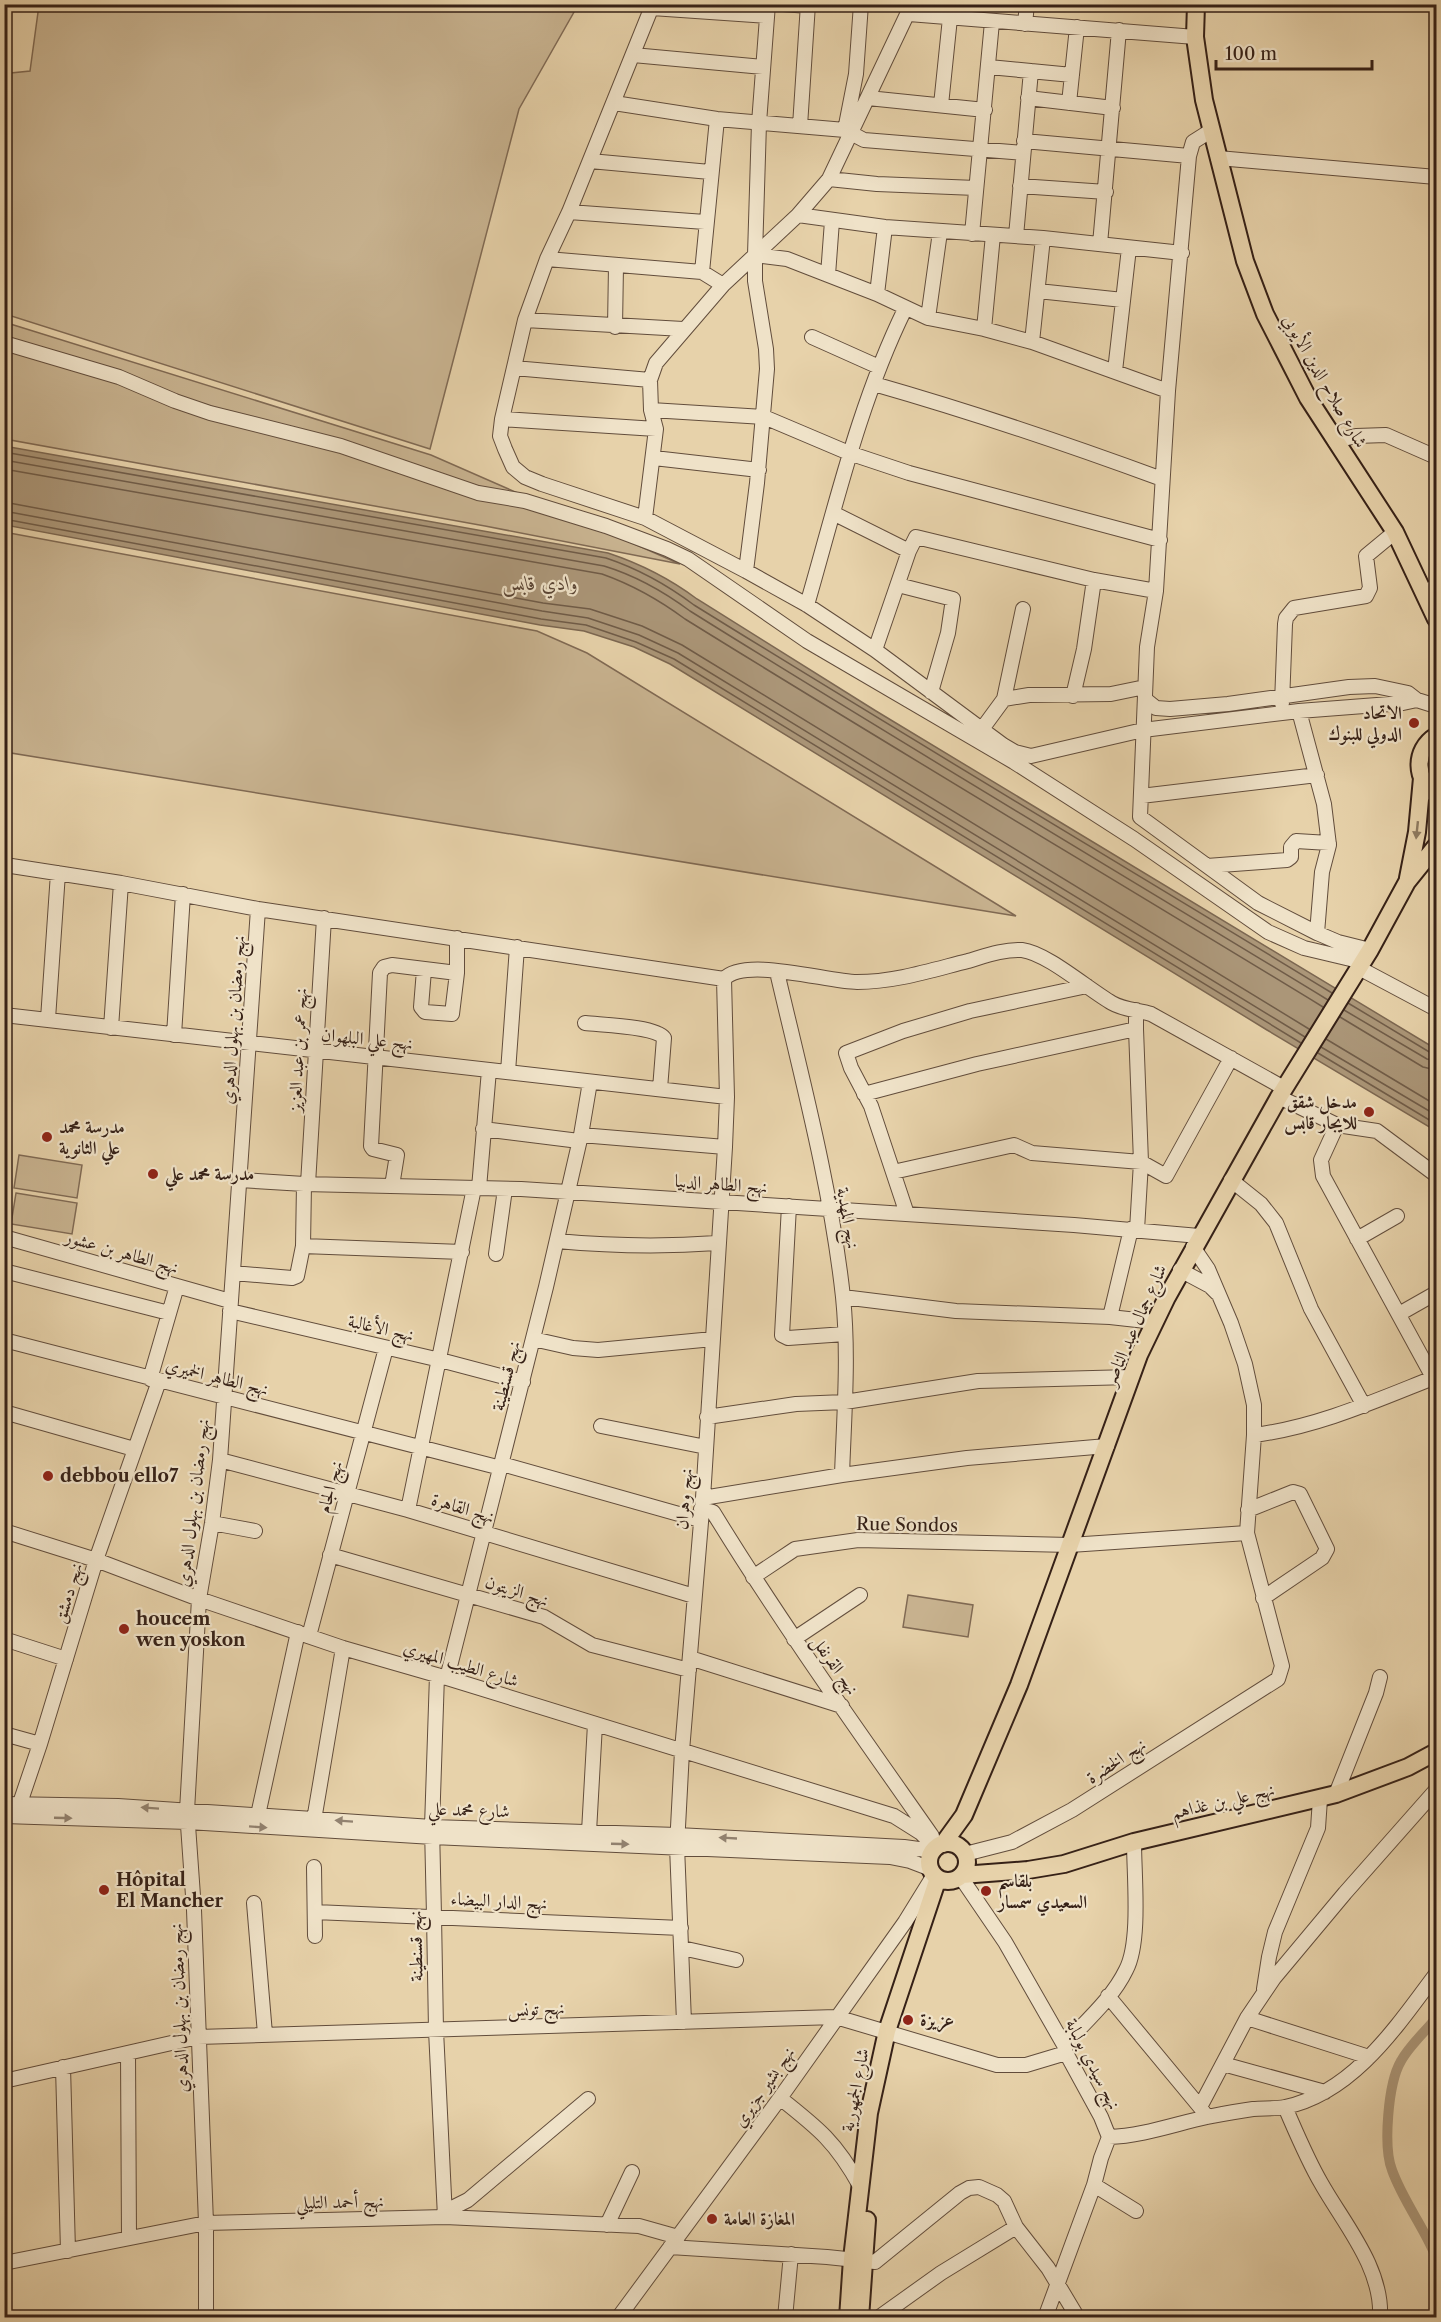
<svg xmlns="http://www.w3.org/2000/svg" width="1441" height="2322" font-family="'Libre Caslon Text',Amiri,serif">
<rect width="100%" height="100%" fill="#e7d2aa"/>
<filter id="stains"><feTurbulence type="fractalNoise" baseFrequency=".00333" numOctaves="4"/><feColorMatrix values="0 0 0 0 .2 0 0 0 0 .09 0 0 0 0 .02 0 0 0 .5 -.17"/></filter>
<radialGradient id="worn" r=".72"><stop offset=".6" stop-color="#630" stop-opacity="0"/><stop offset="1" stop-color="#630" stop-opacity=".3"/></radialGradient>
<path fill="#c9b491" stroke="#806a54" stroke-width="1.5" d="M39,5h539l-59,104 -89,340 -425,-135 -1,-143 7,-98 19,-2z
M4,322l427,133 249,109 -195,-38 -480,-87z
M4,532l533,99 50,22 429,263 -1011,-164z
M19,1155l63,10 -5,33 -63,-10z
M16,1193l61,10 -5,31 -61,-10z
M908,1595l65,10 -5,32 -65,-10z"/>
<path fill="#ab9678" stroke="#7c6751" stroke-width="1.5" d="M4,446l604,107c33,11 61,25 89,46l179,112 560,338v82l-169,-101 -597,-366 -36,-17 -50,-16 -44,-6 -535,-100z"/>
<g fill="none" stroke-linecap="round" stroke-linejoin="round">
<path stroke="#705c48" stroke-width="1.5" d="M4,452l602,106c33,11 60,26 88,47 211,131 425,258 638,388
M4,460l600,106c33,10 59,25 86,45 211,132 425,259 638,389
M4,469l598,105c31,11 56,25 83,45 211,131 425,258 638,388
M4,502l539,101 47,6 52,17 40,19 627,384
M4,511l538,100 46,7 51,17 39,18 627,384
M4,519l537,100 45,6 50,17 38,17 627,384
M1348,1003l83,50h5
M1344,1010l83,49 9,2
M1340,1017l83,50 13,3
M1326,1039l110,66
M1321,1047l115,68
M1318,1053l118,71"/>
<path stroke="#ab9678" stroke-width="10" d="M1436,2018c-11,14 -27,28 -35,43 -13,22 -18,86 -9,109 11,31 32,57 44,87"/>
<g stroke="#624d3c" stroke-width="16">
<path id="minor" d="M653,4l-84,208 -22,47 -22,61 -23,99 -2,17 5,13 8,18 12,10 17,7 103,34 101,53 61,34 68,45 128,95 12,7 16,4 112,-26 156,-19 104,-8 14,-3
M783,4l25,2
M652,8l115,8
M909,14l286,23
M1025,24l2,-20
M633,55l130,12
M989,67l83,8
M868,98l117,12
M1028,98l85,10
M614,103l103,16 128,11 19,10 159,13
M1069,103l8,-76
M941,105l9,-87
M717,119l-15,153 21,13
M800,126l8,-122
M845,130l11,-56 5,-70
M1212,130l-19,12 -4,14 -21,235 -12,200 -9,56 -7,170 118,86 59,30
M1024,141l165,15
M1218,158l218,19
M590,161l120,11
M829,179l48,5 99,4
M1020,186l86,6
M569,212l136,10
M798,215l87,12 158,11 139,15
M972,234l20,-212
M1016,236l15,-165
M1100,244l19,-214
M755,255l32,4 90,35 51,24 56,11 48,13 136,49
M547,259l155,13
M828,275l4,-54
M1038,291l85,9
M877,294l8,-67
M928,318l12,-86
M525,320l158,9
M615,327l1,-61
M984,329l9,-94
M812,337l67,30
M1032,342l11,-104
M4,343l115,34 56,24 35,12 131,33 137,47 47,8 81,25 61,23 21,10 119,82 207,121 120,77 134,93 36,16 59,14
M514,368l136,12
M1115,371l14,-123
M874,384c98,28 193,60 288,95
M651,410l113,7 85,36 60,20 251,67
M502,419l154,10
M1335,441l21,-5 30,-1 50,22
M654,458l105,12
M833,513l76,38
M645,518l11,-89 -5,-19 -1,-30 6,-17 67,-78 75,-70 31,-36 83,-175
M746,571l11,-88 10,-114 -1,-20 -11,-68v-26l4,-132 9,-119
M898,585l55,14 -5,34 -17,59
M1426,597l10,-13
M807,605c29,-100 52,-202 98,-296
M875,650l34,-99 7,-14 178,43 62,11
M1073,696l11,-47 10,-69
M1004,699l25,-4 82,-1 34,-7
M1146,700l10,8 14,1 58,-5 121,-17 26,-1 33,7 9,7 19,6
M1282,703l3,-79 1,-6 8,-10 72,-12 4,-8 -4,-32 29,-24
M1299,711l25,93 5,41 -7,27 -5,61 21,9 32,8
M982,729l22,-30 19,-90
M1141,796l176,-21
M5,865l116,18 137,26 466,70c21,-23 104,3 133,3 38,0 75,-12 111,-21 17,-5 36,-12 54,-11 25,3 67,40 90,53 12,7 26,7 39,11l133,74
M1207,866l80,-6 4,-3v-10l5,-6 33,2
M1359,968l77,41
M424,970l-3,37 4,5 27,2 5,-41
M777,972c25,107 54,215 66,325 6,59 1,119 -1,178
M4,1015l723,82
M48,1019l10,-146
M585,1023c17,2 70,3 79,15l-4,51
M111,1028l10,-145
M1136,1029l5,133 -4,68
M174,1035l9,-141
M508,1072l9,-125
M864,1094l113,-30 159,-35v-19
M1279,1097l58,28 -16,35 2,16 113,207
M1337,1125l40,6 59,44
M483,1129l96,12
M581,1135l144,12
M893,1172l121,-27 18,8 109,9 25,14 65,-118
M240,1180l64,4 217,5 553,36 125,11
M1231,1180l30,24 15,19 35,86 53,97
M308,1184l16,-266
M392,1186l5,-31 -24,-6 -2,-3 9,-173 4,-6 8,-2 65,8v-35
M479,1188l10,-118
M789,1206l-7,129 6,3 57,-4
M907,1214l-36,-108 -20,-38 -5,-15 57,-22 67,-20 117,-25
M4,1237l226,64
M1357,1239l40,-23
M557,1241c54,5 106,6 160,2
M303,1246l159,6
M496,1254l9,-65
M1180,1270l30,16 7,7
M4,1271l165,42
M233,1273l59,5 5,-2 6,-30 1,-62
M843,1297l113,14 154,6 45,5
M230,1311l210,49 83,22
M1399,1314l37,-21
M1110,1317l21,-88
M533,1339l40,9 25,2 115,-11
M4,1340l497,128
M150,1379l27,-93
M4,1412l130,37
M707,1417l89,-13 49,-2 133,-21 153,-4
M601,1426l105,21
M1254,1435c63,-8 121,-34 179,-57
M220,1460l188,50 286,86
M502,1464l198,56
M703,1498l139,-23 125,-17 140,-12
M701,1509l12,3c68,111 144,217 219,324
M408,1510l66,-322
M1248,1510l45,-18 7,2 27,55 -5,9 -59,40
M212,1523l43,8
M4,1531l92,29 103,39 144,49 104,30 447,138 27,17 15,15
M330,1555l214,62 48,28 97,25
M753,1577l42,-28 63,-9 212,5 177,-12
M309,1636l77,-288
M4,1639l62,20
M794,1639l66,-44
M690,1658l152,48
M437,1675l-5,152 2,89 2,114 9,187
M447,1678l99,-391 35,-152 9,-53
M4,1734l36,10
M1336,1794l40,-101 4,-16
M4,1804l114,2 314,21 245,8 227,12 29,4
M17,1812l23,-68 56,-184 63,-179
M258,1815l40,-183
M4,1816l184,6 245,15 457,20 20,4 21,8
M313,1826l30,-178
M589,1832l6,-108
M965,1854l47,-12 60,-32 206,-131 4,-13 -35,-133 7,-98v-30l-9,-41 -14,-41 -23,-54 -15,-22
M314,1867l1,69
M960,1876l45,66 59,103 2,8 35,64 8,20 -8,21 -7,27 -49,133
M254,1903l11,131
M315,1912l366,16
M682,1948l54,12
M1264,1989l5,-32 6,-25 43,-104 2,-29
M1108,1996l92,111
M1247,2018l122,39
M684,2022l-7,-176 5,-95 21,-253 22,-351 2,-50 -3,-118
M1064,2045c21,-23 48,-46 62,-75 15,-28 8,-95 8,-128
M128,2053l1,185
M1223,2064l102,28
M63,2067l5,184
M4,2081l194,-44 638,-20 161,48h29l40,-12
M780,2098c38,30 56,44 80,88
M1285,2107c11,25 22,52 36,76 23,41 62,85 59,135
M1207,2117l-7,-10 47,-89 27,-40 71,-85 91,-103
M1109,2137c33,-1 66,-13 98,-20 15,-3 31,-6 46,-8 10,-1 21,0 32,-2 68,-14 112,-81 151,-133
M1094,2185l42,26
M444,2212l24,-12 120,-101
M607,2225l25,-53
M670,2247l157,10 48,5 85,-69 9,-5 10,-1 18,8 7,6 12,26 32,41 30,50
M4,2263l202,-40 239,-6 194,9 39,11
M4,2316l5,2
M206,2318v-95l-12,-313 -7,-99 12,-212 13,-76 8,-63 38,-551
M618,2318l162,-220 125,-176 29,-47
M785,2318l6,-64
M878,2318l63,-45 75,-46"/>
</g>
<g stroke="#362117" stroke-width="20">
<path id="major" d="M1196,4l-1,33 9,63 41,161 20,53 43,84 87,134 41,87
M1436,736c-23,14 -21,45 0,59
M1408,878l9,-46 5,-54
M929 1862a19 19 0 1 1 38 0a19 19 0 1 1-38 0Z
M943,1844l21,-29 55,-130 120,-330 28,-58 112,-200 91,-147 37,-68 29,-36
M962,1875l66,-5 36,-6 70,-22 202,-48 72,-27 28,-15
M848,2318l4,-59 17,-146 18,-82 51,-153
M860,2318l7,-98"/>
</g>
<use href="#minor" stroke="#efe2c8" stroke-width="14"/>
<use href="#major" stroke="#e7d2aa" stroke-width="16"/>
</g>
<defs><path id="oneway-solid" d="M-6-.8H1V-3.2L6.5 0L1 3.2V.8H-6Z" transform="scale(1.5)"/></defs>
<use fill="#8e7a60" href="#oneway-solid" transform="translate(1417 830) rotate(96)"/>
<g fill="#928270">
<use href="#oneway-solid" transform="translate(150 1808) rotate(-176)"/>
<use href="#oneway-solid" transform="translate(63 1818) rotate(2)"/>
<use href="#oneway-solid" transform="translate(344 1821) rotate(-176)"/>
<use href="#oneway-solid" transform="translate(258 1827) rotate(4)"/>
<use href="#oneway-solid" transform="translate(728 1838) rotate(-177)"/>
<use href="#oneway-solid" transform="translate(620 1844) rotate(2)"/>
</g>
<g fill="#8f2418" stroke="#efe2c8" stroke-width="2">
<circle cx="1414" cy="723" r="6"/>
<circle cx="1369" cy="1112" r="6"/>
<circle cx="47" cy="1137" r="6"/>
<circle cx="153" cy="1174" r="6"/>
<circle cx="48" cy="1476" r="6"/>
<circle cx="124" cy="1629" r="6"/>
<circle cx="104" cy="1890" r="6"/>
<circle cx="986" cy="1891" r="6"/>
<circle cx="908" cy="2020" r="6"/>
<circle cx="712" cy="2219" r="6"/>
</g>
<g text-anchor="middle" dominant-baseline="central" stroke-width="4.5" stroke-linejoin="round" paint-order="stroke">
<g font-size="18" fill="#362117" stroke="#efe2c8">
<text transform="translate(1325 381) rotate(60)">شارع صلاح الدين الأيوبي</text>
<text transform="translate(233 1020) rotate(-86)">نهج رمضان بن بهلول الدهري</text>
<text transform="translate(367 1039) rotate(6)">نهج علي البلهوان</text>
<text transform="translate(298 1050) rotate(-87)">نهج عمر بن عبد العزيز</text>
<text transform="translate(721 1184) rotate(4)">نهج الطاهر الدبيا</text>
<text transform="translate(848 1218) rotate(80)">نهج المهدية</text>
<text transform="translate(122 1252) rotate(16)">نهج الطاهر بن عشور</text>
<text transform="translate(1135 1325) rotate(-66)">شارع جمال عبد الناصر</text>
<text transform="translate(381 1328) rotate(13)">نهج الأغالبة</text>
<text transform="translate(506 1376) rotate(-76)">نهج قسنطينة</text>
<text transform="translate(217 1377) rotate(14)">نهج الطاهر الخميري</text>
<text transform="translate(330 1487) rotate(-75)">نهج الجام</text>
<text transform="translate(684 1499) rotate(-85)">نهج وهران</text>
<text transform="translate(193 1503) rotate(-83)">نهج رمضان بن بهلول الدهري</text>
<text transform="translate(463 1508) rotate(17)">نهج القاهرة</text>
<text transform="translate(907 1525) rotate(1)">Rue Sondos</text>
<text transform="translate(517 1591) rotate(18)">نهج الزيتون</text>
<text transform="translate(68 1593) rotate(-73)">نهج دمشق</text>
<text transform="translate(461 1664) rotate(17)">شارع الطيب المهيري</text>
<text transform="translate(835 1665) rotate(55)">نهج القرنفل</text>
<text transform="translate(1116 1761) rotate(-33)">نهج الخضرة</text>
<text transform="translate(1223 1801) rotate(-13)">نهج علي بن غذاهم</text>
<text transform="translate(469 1810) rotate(2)">شارع محمد علي</text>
<text transform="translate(499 1901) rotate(3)">نهج الدار البيضاء</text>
<text transform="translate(416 1946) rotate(-91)">نهج قسنطينة</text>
<text transform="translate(179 2008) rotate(-92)">نهج رمضان بن بهلول الدهري</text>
<text transform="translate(536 2009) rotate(-2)">نهج تونس</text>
<text transform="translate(1093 2064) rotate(63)">نهج سيدي بولبابة</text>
<text transform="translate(764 2087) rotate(-55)">نهج بشير جزيري</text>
<text transform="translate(855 2090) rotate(-79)">شارع الجمهورية</text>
<text transform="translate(340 2202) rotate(-1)">نهج أحمد التليلي</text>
</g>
<g font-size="18" font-weight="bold" fill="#362117" stroke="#efe2c8" text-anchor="start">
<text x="1402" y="713" text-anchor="end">الاتحاد<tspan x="1402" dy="21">الدولي للبنوك</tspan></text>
<text x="1357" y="1102" text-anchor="end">مدخل شقق<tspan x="1357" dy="21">للايجار قابس</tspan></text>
<text x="59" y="1127">مدرسة محمد<tspan x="59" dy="21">علي الثانوية</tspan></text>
<text x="165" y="1174">مدرسة محمد علي</text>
<text x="60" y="1476">debbou ello7</text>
<text x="136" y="1619">houcem<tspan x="136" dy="21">wen yoskon</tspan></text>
<text x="116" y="1880">Hôpital<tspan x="116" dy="21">El Mancher</tspan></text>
<text x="998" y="1881">بلقاسم<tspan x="998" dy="21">السعيدي سمسار</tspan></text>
<text x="920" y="2020">عزيزة</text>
<text x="724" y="2219">المغازة العامة</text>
</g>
<g font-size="20" font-style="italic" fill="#594434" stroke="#efe2c8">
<text x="540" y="583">وادي قابس</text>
</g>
</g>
<rect width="1441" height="2322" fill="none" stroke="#e7d2aa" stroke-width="24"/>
<rect x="6" y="6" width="1429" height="2310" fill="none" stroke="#362117" stroke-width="3"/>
<rect x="12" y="12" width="1417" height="2298" fill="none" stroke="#362117" stroke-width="1.5"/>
<path d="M1216 60v9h156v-9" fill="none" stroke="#362117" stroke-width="3"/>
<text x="1225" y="60" font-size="18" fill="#362117" stroke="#efe2c8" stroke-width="4.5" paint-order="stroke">100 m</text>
<rect width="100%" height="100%" filter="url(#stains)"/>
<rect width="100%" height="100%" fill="url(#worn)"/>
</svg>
